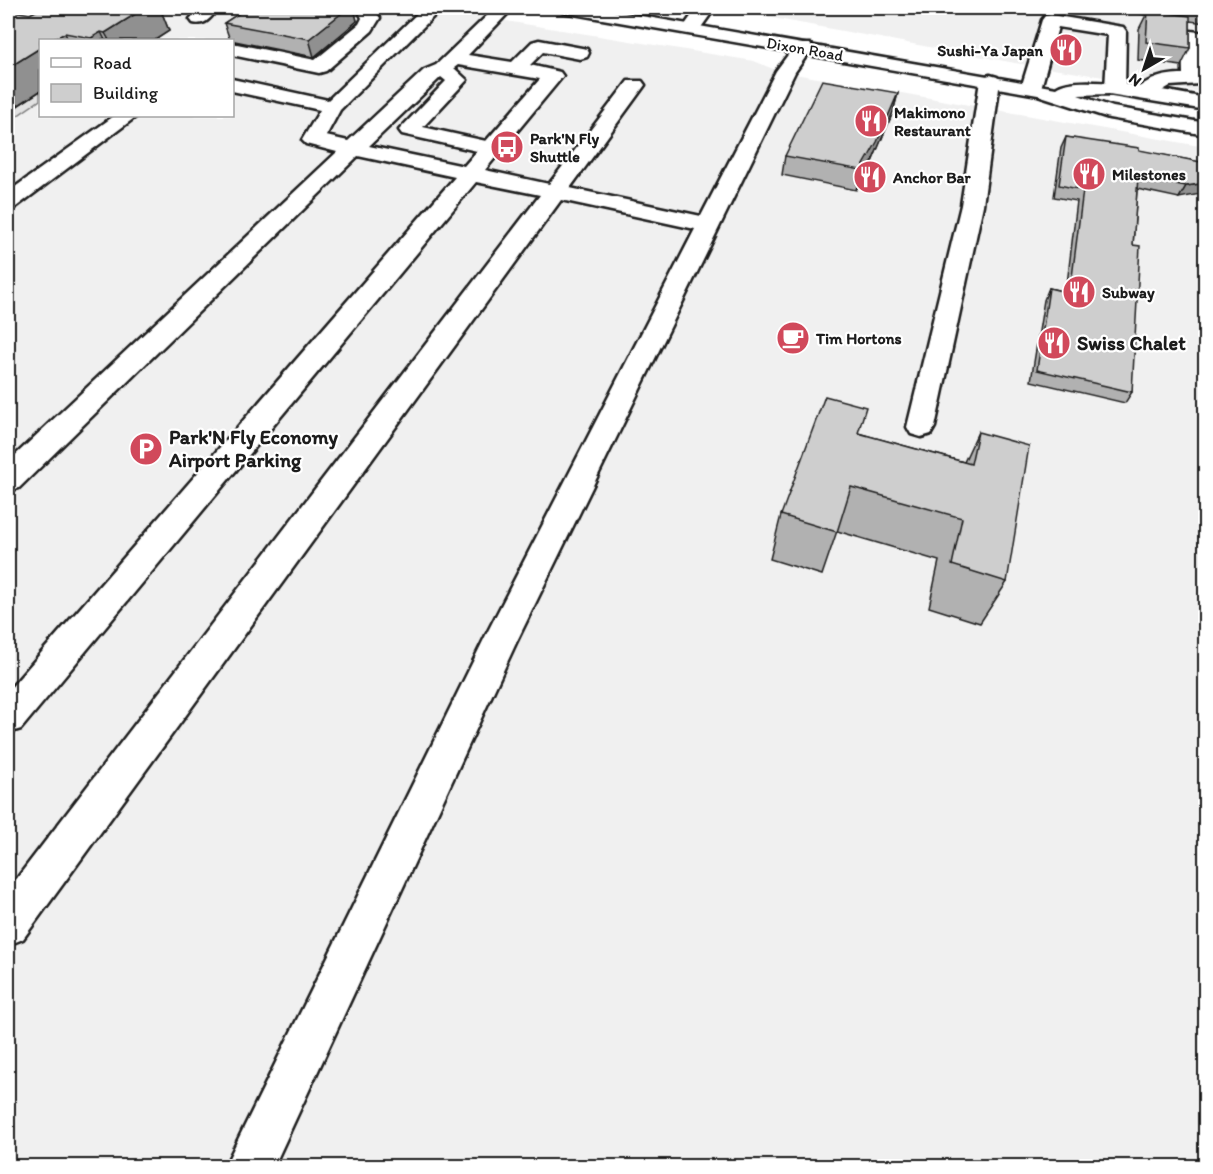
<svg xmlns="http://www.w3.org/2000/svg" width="1213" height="1174" font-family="Itim,sans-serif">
<rect width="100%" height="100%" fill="#fff"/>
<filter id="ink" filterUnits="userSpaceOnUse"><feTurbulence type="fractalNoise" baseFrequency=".0167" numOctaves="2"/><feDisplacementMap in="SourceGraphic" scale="12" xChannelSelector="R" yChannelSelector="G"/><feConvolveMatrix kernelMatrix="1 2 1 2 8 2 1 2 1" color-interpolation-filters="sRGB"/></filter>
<g filter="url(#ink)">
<path fill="#f0f0f0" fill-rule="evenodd" d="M8,8h417l329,53 24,10 427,76v1019h-1197zM40,40h192v76h-192z
M719,8h486v85l-190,-30z"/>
<path fill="#e2e2e2" stroke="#7f7f7f" stroke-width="1.5" d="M40,91v9l-32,22v-10z"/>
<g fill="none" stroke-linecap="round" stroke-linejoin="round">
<path stroke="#ddd" stroke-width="20" stroke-dasharray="20 10" stroke-linecap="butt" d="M1203,70h3"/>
<g stroke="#1c1c1c" stroke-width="5">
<path id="minor" d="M200,8h18c-7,10 -13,18 -25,15l-3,-4z
M357,8h16l7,10 -8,13 -46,40 -7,2 -87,-18v-12l83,17 44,-36 3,-6z
M423,8h19l-102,102 -14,26 22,5 76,-71 12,-5 59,-57h18l-45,47 44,7 20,-20 7,-2 48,9 2,4 -2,4 -7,2 -37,-7 -13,13 30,7 3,4 -78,94 64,14 79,-103h14l3,4 -75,103 131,28 75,-145 20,-27h14l2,4 -17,24 -279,571 -242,523h-49l263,-535 207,-402 -134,-29 -538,739 -15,6v-55l532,-695 -64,-13 -455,547 -13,4v-42l447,-514 -97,-21 -339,332 -11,3v-29l329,-310 -31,-8 -4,-4 18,-30 -88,-19v-12l96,21zM458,65l82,14 -54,62 -63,-14 44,-47 -13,-12zM441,77l5,4 -47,49 3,4 75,17 -13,15 -95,-20z
M697,8h18l-18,25h-12l-3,-4z
M1051,15l72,12 3,4 -1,58 -3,4h-14l-3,-4 3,-54 -50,-8 -17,61 -3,4h-14l-3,-4 21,-68 3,-4z
M1191,31l15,2v11h-5l2,36 -3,4 -30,2 -20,12h-14l-3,-4c11,-15 32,-20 50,-20l-1,-37 2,-4z
M990,75l7,2 3,4 -17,124 -48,222 -4,7 -10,3 -10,-3 -4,-7 54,-222 19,-124 3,-4z
M114,116h23l-121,91 -8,2v-17z"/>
</g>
<g stroke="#1c1c1c" stroke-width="5">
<path id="major" d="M560,8h36l460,80c21,-17 121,5 150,10v12l-97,-16 -31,1 35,12 93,16v12l-97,-17 -71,-23 -470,-82 -6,-1z"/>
</g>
<use href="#minor" fill="#fff" fill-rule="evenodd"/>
<use href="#major" fill="#fff" fill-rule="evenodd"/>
</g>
<path fill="#b1b1b1" stroke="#1c1c1c" stroke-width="1.5" d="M42,8h118l9,23 -14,9h-115v51l-32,21 22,-98z
M247,8h107l3,13 -43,36 -84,-17 -6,-17z
M1141,8h65v15l-16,-2v27l-9,18 -43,-6 1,-31 7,-14 -6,-1z
M1206,42v28h-1l-2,-24z
M898,93l-5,19 -21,50 -16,28 -74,-15 3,-19z
M1066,137l140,26 -27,35 -42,-9 -4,56 -1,147 -7,11 -94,-22 13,-81 5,-12 17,4 11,-91 -23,-4 7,-49z
M978,432l29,150 -27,41 -51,-16 10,-46 -102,-30 -15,44 -52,-16 11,-44 77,-82 106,29z"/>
<path fill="#909090" stroke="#1c1c1c" stroke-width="1.5" d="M145,8h15l9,23 -14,9h-46l-4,-7z
M348,8h6l3,13 -43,36 -5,-18z
M101,32l4,8h-12l-2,-2z
M65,33l3,7h-16z
M40,48v43l-32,21v-44z
M898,93l-5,19 -21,50 -16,28 5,-20z
M1206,183v10l-27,5 7,-12z"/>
<path fill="#cecece" stroke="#1c1c1c" stroke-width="1.5" d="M42,8h103l-40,25 -4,-1 -10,6 -26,-5 -13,7h-12v8l-32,20v-58l22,4z
M247,8h101l-39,31 -85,-16z
M1148,10l42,6v32l-44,-6z
M822,80l76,13 -21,49 -16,28 -76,-14z
M1066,137l73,11v2l67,13v20l-20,3 -48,-9 -5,68 7,1 -8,146 -95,-22 12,-82 21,5 13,-103 -24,-5z
M825,396l41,11 -8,26 113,31 7,-32 51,14 -22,136 -55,-17 10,-47 -111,-31 -14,45 -56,-17z"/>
</g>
<defs>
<g id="restaurant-disc" transform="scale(1.725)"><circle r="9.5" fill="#d1495b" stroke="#fff"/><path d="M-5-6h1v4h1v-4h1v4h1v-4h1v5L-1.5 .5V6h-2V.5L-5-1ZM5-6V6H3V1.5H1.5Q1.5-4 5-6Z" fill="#fff"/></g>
<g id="bus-disc" transform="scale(1.725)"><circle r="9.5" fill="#d1495b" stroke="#fff"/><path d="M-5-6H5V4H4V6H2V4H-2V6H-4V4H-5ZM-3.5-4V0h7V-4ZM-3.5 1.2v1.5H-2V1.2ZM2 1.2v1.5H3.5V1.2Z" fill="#fff"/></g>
<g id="cafe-disc" transform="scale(1.725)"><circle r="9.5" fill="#d1495b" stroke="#fff"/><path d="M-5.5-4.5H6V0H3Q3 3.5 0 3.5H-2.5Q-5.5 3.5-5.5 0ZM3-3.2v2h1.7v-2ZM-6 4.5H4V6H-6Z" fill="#fff"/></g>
<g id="parking-disc" transform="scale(1.725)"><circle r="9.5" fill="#d1495b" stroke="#fff"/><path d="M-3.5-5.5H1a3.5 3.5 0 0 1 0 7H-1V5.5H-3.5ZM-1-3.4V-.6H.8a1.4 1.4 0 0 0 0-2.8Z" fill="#fff"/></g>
</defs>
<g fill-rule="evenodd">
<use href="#restaurant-disc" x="1066" y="50"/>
<use href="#restaurant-disc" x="871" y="121"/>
<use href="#bus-disc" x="507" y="147"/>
<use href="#restaurant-disc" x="1089" y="174"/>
<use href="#restaurant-disc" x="870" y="177"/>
<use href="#restaurant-disc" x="1079" y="292"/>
<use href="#cafe-disc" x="793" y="338"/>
<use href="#restaurant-disc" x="1054" y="343"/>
<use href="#parking-disc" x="146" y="449"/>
</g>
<g text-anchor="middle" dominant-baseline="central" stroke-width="4.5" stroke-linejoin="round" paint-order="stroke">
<g font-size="16" fill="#1c1c1c" stroke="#fff">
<text transform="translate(805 49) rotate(10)">Dixon Road</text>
</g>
<g font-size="16" font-weight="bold" fill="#1c1c1c" stroke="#fff" text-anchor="start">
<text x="1043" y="50" text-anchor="end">Sushi-Ya Japan</text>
<text x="894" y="112">Makimono<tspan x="894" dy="18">Restaurant</tspan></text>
<text x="530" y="138">Park'N Fly<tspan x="530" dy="18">Shuttle</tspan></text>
<text x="1112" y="174">Milestones</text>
<text x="893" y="177">Anchor Bar</text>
<text x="1102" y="292">Subway</text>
<text x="816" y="338">Tim Hortons</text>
</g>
<g font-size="20" font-weight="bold" fill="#1c1c1c" stroke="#fff" text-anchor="start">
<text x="1077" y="343">Swiss Chalet</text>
<text x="169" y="437">Park'N Fly Economy<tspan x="169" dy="23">Airport Parking</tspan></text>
</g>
</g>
<rect width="1213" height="1174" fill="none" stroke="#fff" stroke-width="30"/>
<rect x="15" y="15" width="1183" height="1144" fill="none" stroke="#1c1c1c" stroke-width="2" filter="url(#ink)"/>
<rect x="39" y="39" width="195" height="78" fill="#ffffff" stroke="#a4a4a4" stroke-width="1.5"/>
<rect x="51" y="58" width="30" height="9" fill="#ffffff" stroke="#a4a4a4" stroke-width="1.5"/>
<text x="93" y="69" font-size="18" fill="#1c1c1c">Road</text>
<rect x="51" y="84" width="30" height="18" fill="#cecece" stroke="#a4a4a4" stroke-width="1.5"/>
<text x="93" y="99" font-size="18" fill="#1c1c1c">Building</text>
<g transform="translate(1144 69) rotate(219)" stroke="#ffffff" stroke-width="4.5" paint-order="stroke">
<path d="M0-4.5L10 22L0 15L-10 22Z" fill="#1c1c1c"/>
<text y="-9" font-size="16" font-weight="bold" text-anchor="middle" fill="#1c1c1c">N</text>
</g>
</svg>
